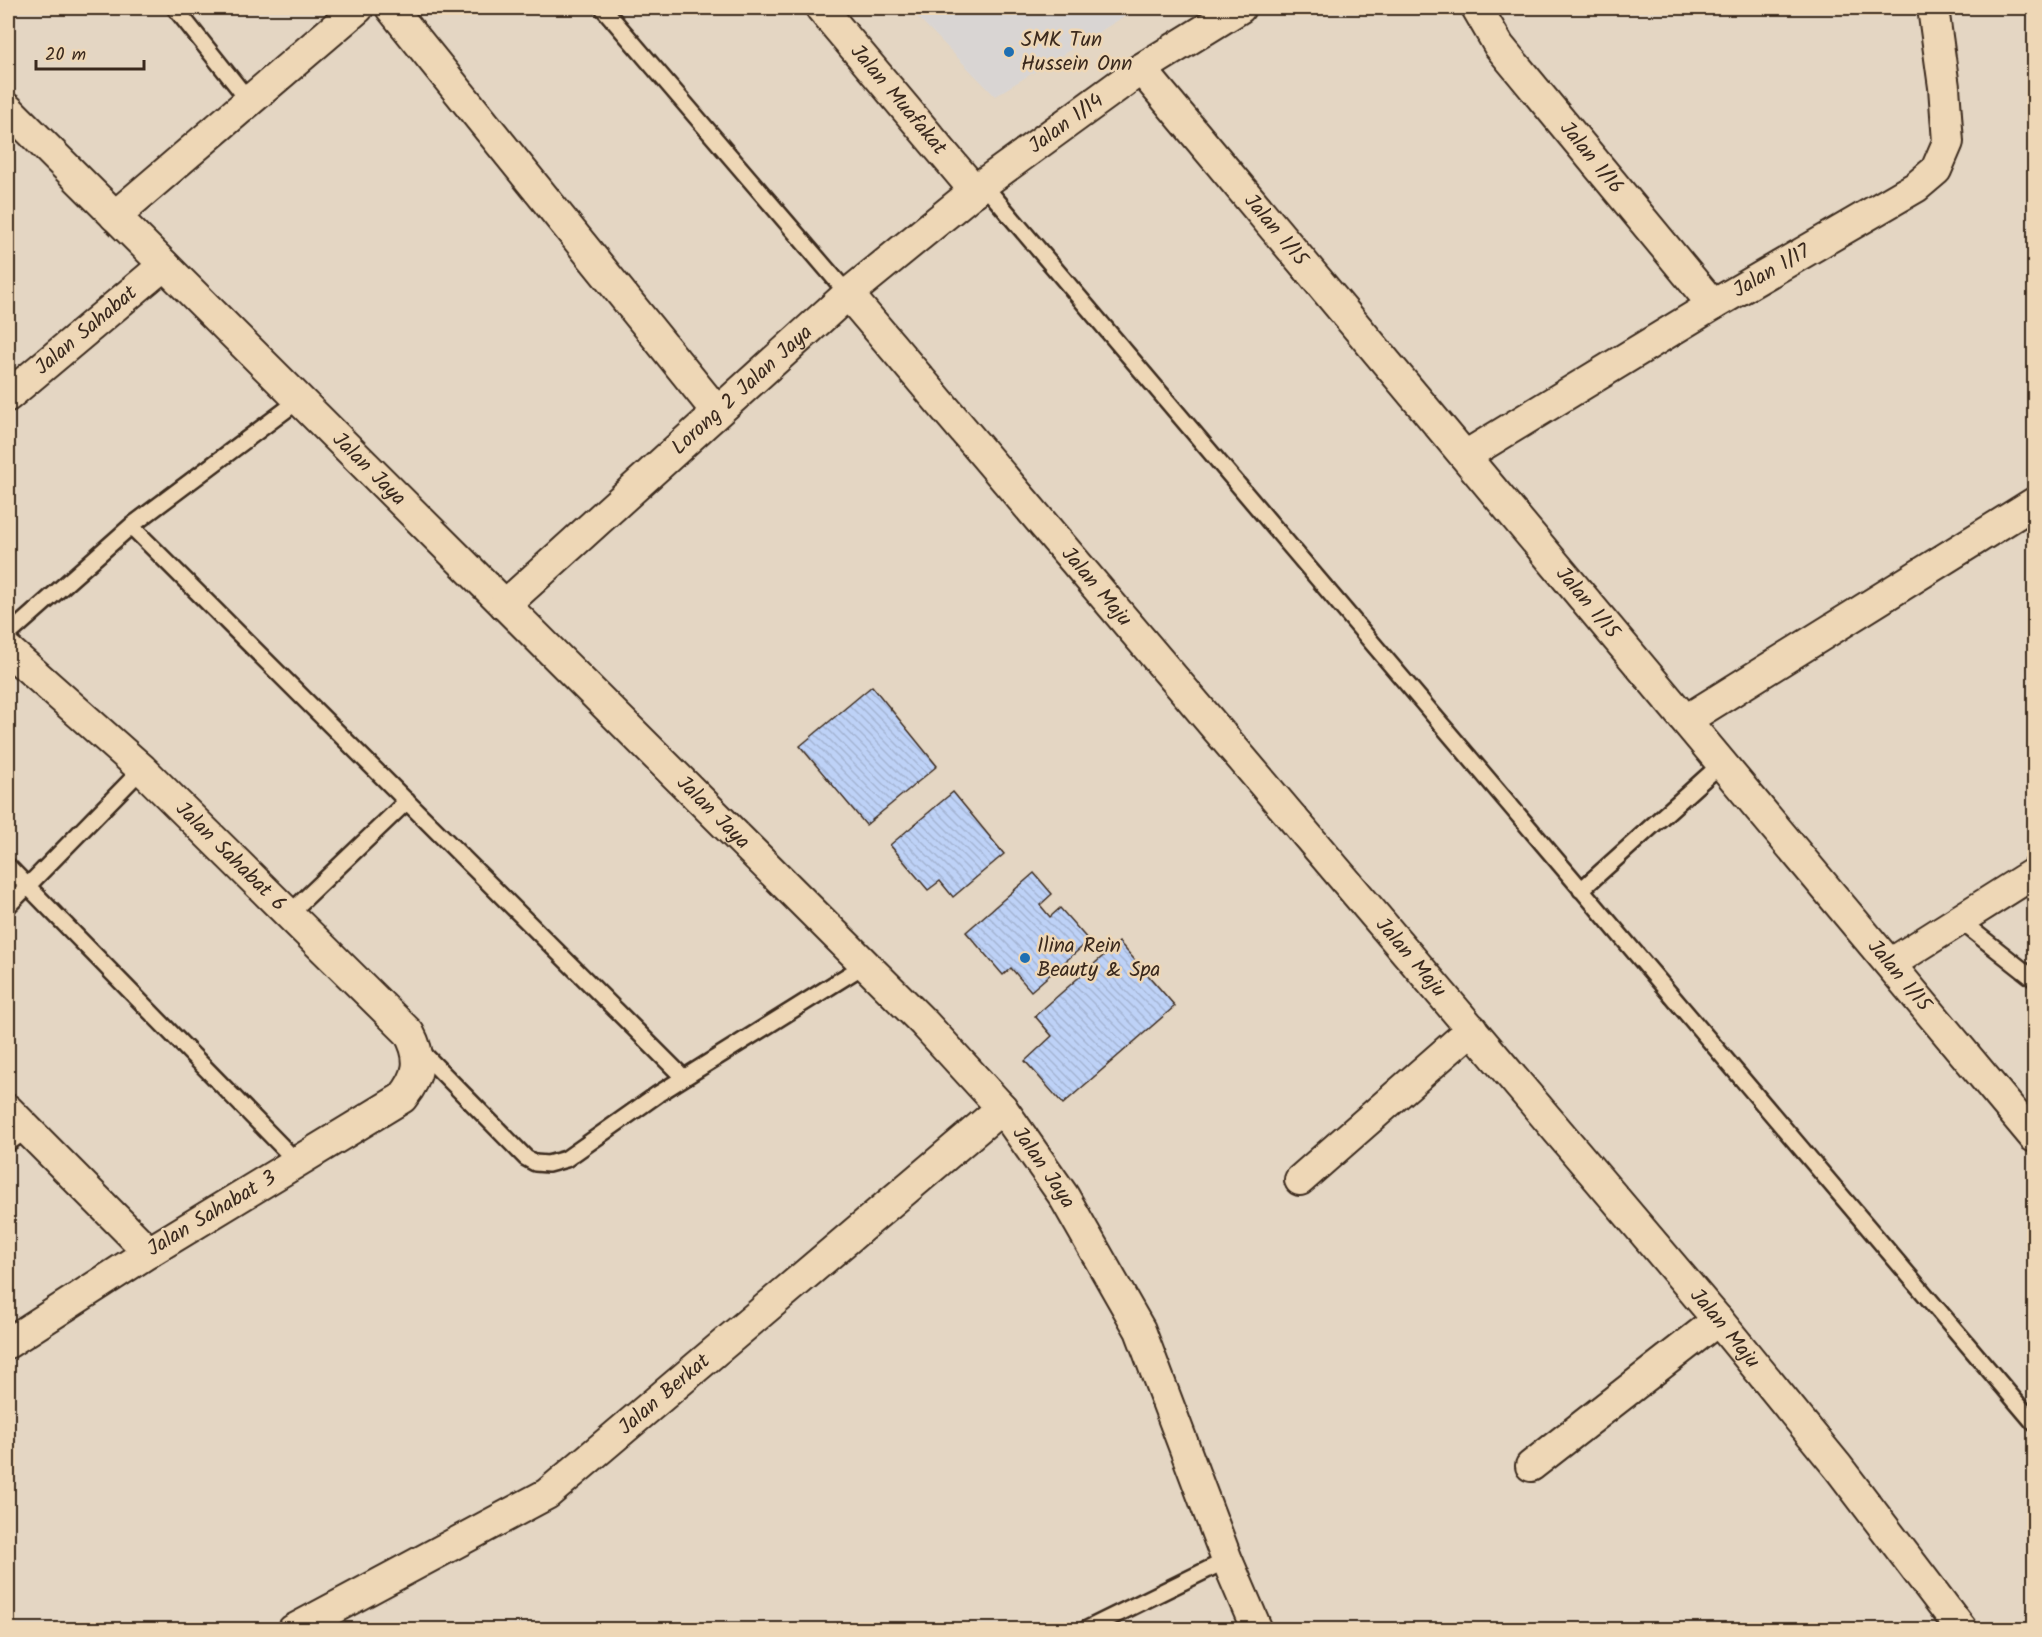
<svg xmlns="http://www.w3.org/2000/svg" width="2042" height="1637" font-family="Kalam,sans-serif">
<defs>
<pattern id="building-back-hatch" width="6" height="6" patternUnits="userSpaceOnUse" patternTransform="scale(1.5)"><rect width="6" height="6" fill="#bed2f7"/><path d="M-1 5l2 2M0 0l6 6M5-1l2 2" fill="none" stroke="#a4b4d3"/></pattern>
</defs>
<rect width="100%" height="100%" fill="#e4d6c3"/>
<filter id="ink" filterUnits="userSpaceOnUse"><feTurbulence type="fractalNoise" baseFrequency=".0167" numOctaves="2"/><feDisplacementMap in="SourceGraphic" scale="12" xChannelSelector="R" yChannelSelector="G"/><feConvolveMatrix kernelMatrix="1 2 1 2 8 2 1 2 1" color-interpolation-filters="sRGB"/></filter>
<g filter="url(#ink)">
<path fill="#d9d5d3" d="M909,8h229l-143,88z"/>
<path fill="url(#building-back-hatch)" stroke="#3b2a1e" stroke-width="1.5" d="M872,686l65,80 -71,59 -66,-79z
M953,792l51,62 -51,43 -13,-16 -12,9 -38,-45z
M1034,873l18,21 -12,11 10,12 10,-9 29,33 -58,50 -20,-23 -8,7 -37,-43z
M1119,942l56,64 -112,98 -38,-43 27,-25 -17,-20z"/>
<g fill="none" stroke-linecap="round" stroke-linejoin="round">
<g stroke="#3b2a1e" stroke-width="20">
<path id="service" d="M175,8l74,93
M603,8l245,286
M983,184l1051,1239
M131,526l553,552
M8,635l123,-109 168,-126
M8,866l289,296
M1581,890l141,-127
M8,906l134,-137
M289,914l118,-113
M1958,919l76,60
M418,1048l108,110 9,5 13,1 18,-5 92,-65 208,-130
M8,1143l19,-13
M1085,1630l142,-70"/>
</g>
<g stroke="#3b2a1e" stroke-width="34">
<g id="minor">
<path d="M391,8l326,404"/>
<path id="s1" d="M821,8l154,183"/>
<path id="s2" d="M1477,8l22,38 214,259"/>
<path id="s3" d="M1141,69l893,1068"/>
<path id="s4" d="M8,109l916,914 78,85 61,87 77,135 87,230 30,70"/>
<path d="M115,216l243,-208"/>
<path id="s5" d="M848,294l870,1026 120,147 124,163"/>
<path id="s6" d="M8,396l156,-131"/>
<path id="s7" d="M1465,456l248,-151 203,-118 20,-17 12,-28 -4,-55 -11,-79"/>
<path id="s8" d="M505,605l343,-311 135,-110 158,-115 99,-61"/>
<path id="s9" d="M8,650l134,119 267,264c14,26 11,43 -7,65l-253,154 -141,91"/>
<path d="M1686,720l348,-217"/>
<path d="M1890,964l144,-91"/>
<path d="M8,1110l141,142"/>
<path d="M1300,1180l172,-151"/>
<path d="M1531,1466l187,-146"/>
<path id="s10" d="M293,1630l254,-136 455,-386"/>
</g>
</g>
<use href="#service" stroke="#eed7b6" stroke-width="15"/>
<use href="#minor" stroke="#eed7b6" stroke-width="30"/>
</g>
</g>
<g fill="#1f6fb2" stroke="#eed7b6" stroke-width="2">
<circle cx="1009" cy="52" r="6"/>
<circle cx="1025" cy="958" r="6"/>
</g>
<g text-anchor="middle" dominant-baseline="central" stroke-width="5" stroke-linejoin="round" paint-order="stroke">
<g font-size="21" fill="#3b2a1e" stroke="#eed7b6" text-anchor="start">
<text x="1021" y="40">SMK Tun<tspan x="1021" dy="24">Hussein Onn</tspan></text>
<text x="1037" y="946">Ilina Rein<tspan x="1037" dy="24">Beauty &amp; Spa</tspan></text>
</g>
<g font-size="21" fill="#3b2a1e" stroke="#eed7b6">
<text stroke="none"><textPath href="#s1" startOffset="120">Jalan Muafakat</textPath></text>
<text stroke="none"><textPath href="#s8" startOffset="740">Jalan 1/14</textPath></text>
<text stroke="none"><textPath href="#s2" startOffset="189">Jalan 1/16</textPath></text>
<text stroke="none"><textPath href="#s3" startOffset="210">Jalan 1/15</textPath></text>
<text stroke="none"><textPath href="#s7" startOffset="358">Jalan 1/17</textPath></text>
<text stroke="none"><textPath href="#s6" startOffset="102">Jalan Sahabat</textPath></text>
<text stroke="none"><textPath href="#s8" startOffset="320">Lorong 2 Jalan Jaya</textPath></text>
<text stroke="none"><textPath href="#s4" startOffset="510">Jalan Jaya</textPath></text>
<text stroke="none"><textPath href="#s5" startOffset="384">Jalan Maju</textPath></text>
<text stroke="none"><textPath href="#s3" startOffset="696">Jalan 1/15</textPath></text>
<text stroke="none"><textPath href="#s4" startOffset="996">Jalan Jaya</textPath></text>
<text stroke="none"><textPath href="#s9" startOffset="304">Jalan Sahabat 6</textPath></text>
<text stroke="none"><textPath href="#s5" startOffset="870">Jalan Maju</textPath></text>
<text stroke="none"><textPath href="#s3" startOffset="1182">Jalan 1/15</textPath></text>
<text stroke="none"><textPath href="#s4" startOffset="1482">Jalan Jaya</textPath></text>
<text transform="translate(212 1214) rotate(-31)">Jalan Sahabat 3</text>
<text stroke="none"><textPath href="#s5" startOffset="1356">Jalan Maju</textPath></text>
<text stroke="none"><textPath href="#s10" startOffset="442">Jalan Berkat</textPath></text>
</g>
</g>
<rect width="2042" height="1637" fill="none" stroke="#eed7b6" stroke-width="30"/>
<rect x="15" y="15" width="2012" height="1607" fill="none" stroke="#3b2a1e" stroke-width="2" filter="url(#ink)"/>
<path d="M36 60v9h108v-9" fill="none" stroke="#3b2a1e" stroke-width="3"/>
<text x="45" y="60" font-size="18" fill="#3b2a1e" stroke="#eed7b6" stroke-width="4.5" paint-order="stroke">20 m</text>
</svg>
